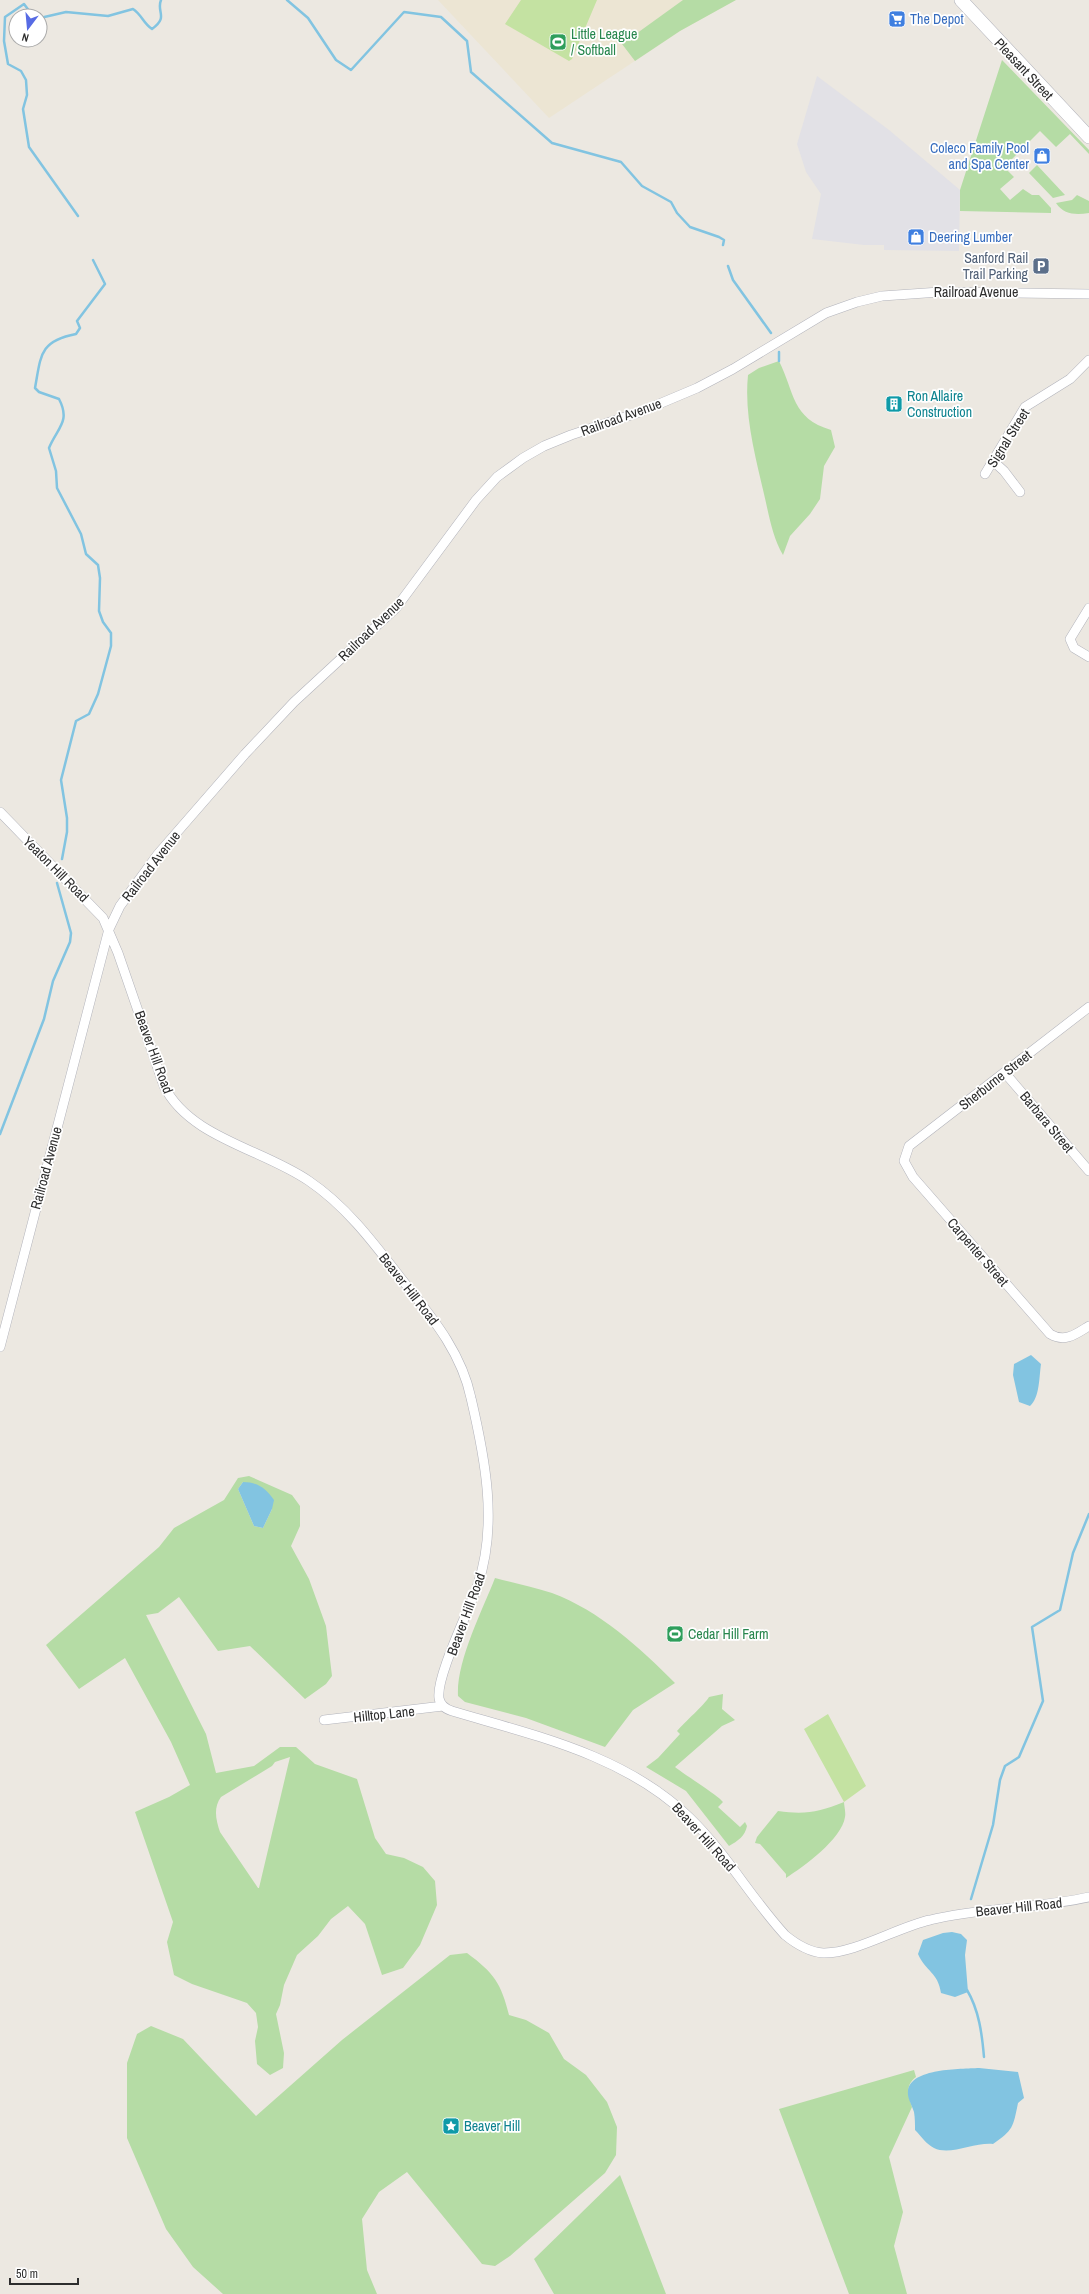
<svg xmlns="http://www.w3.org/2000/svg" width="1089" height="2294" font-family="'Archivo Narrow',sans-serif">
<rect width="100%" height="100%" fill="#ece8e1"/>
<path fill="#e2e1e6" d="M817,76l72,54 71,60 -1,61 -75,-1v-5h-20l-52,-6 9,-45 -15,-22 -9,-28z"/>
<path fill="#ece5d3" d="M438,0h298l-56,31 -131,87z"/>
<path fill="#b5dca5" fill-rule="evenodd" d="M683,0h53l-56,31 -45,30 -13,-17z
M1002,60l87,90v4l-19,-20 -14,13 -16,-16 -36,36 10,10 -14,12 10,11 13,-11 9,6h7l12,13v5l-91,-2v-21z
M1037,165l28,30 -12,3 -24,-25z
M1077,195l12,6v12c-13,2 -25,2 -33,-10l16,-3z
M779,361c16,32 12,57 52,69l4,17 -11,19 -4,33 -10,15 -20,22 -7,19c-11,-19 -14,-40 -19,-61 -9,-39 -20,-79 -16,-119l11,-7z
M249,1476l43,19 8,11v20l-9,20 18,33 17,47 6,50 -6,8 -21,15 -55,-53 -32,5 -39,-54 -21,16 -12,2 60,119 10,39 38,-7 26,-19h16l19,17 42,15 18,59 11,16 18,4 19,9 12,14 2,24 -17,40 -17,23 -21,7 -17,-51 -17,-18 -17,13 -13,17 -21,19 -13,30 -4,20 -4,9 8,39 -1,15 -13,7 -13,-11 -2,-23 3,-14 -2,-14 -9,-10 -55,-19 -18,-9 -7,-33 6,-20 -38,-110 34,-15 21,-12 -19,-43 -46,-84 -46,31 -33,-44 113,-98 15,-19 50,-28 14,-22zM243,1482l29,27 -9,19 -9,-2 -16,-37zM290,1757l-31,131h-1l-38,-56c-4,-12 -7,-24 1,-35l51,-31 3,-4z
M495,1578c19,5 38,9 57,15 48,18 87,54 123,90l-42,27 -28,37 -79,-29 -61,-16 -7,-6c-2,-34 24,-85 37,-118z
M723,1694l-1,15 13,11 -13,6 -47,41c10,8 44,29 48,35l-5,5 22,20 5,-5 2,4c-2,10 -9,15 -18,20l-43,-55 -40,-24 12,-9 22,-24 -3,-3c7,-8 28,-27 32,-34z
M844,1802c0,4 2,10 1,15 -3,22 -42,50 -59,61v-4l-26,-30 -5,-1 2,-6 21,-26c27,4 41,1 66,-9z
M467,1953c27,20 34,30 42,62l17,5 23,13 15,26 22,16 21,27 10,25 -1,28 -11,18 -95,83 -15,10 -13,-2 -75,-92 -28,20 -17,27 5,51 10,24h-154l-30,-27 -27,-38 -39,-91v-75l10,-29 14,-8 32,13 73,77 86,-76 108,-85z
M914,2070l2,7c-11,8 -8,18 -4,30l-23,50 14,55 -9,34 13,48h-58l-70,-185z
M620,2175l46,119h-112l-20,-35z"/>
<path fill="#c4e2a2" d="M521,0h76l-25,59 -3,2 -64,-37z
M828,1714l38,72 -22,16 -40,-73z"/>
<path fill="#82c4e1" d="M1031,1355l10,9c-2,13 -1,33 -11,42l-11,-4 -6,-27 1,-11z
M243,1482c14,0 23,6 31,18l-2,9 -9,19 -9,-2 -16,-37z
M952,1932l9,2 6,6 -2,15 3,37 -13,5 -14,-4c-3,-21 -15,-21 -23,-39l5,-14 20,-7z
M979,2068l39,4 6,26 -6,5c-5,25 -5,27 -25,41 -18,-2 -43,12 -59,4 -8,-4 -13,-12 -19,-18 0,-6 0,-12 -1,-18 -2,-7 -7,-14 -6,-21 2,-23 53,-22 71,-23z"/>
<g fill="none" stroke-linecap="round" stroke-linejoin="round">
<path stroke="#82c4e1" stroke-width="2.5" d="M287,0l21,18 28,42 15,10 53,-58 37,5 26,24 4,31 81,71 69,19 21,24 29,16 6,11 13,14 29,10 5,3 -1,5
M33,16l-9,-12 -19,13 -1,24 4,23 13,7 5,9 1,15 -4,14 6,38 49,69
M40,18l26,-6 42,4 25,-7c9,6 10,14 19,20 17,-12 4,-17 9,-29
M728,266l5,14 38,53
M779,352v9
M62,859l5,-27v-14l-6,-38 15,-59 13,-7 9,-20 13,-48v-13l-8,-11 -4,-11 1,-33 -2,-13 -12,-11 -5,-20 -24,-46 -1,-17 -7,-23c8,-20 22,-26 10,-49l-20,-7 -4,-4c6,-32 4,-47 41,-54l4,-6 -3,-7 28,-37 -12,-24
M0,1134l44,-115 9,-38 17,-39 1,-9 -14,-50
M971,1899l22,-74 7,-45 5,-14 14,-9 24,-56 -11,-74 28,-17 13,-57 16,-39
M967,1990c12,20 15,44 17,67"/>
<g stroke="#b2b3bb" stroke-width="10">
<path id="minor" d="M993,461l11,10 16,21
M985,474l40,-67 45,-28 19,-19
M1089,608l-19,31 4,9 15,9
M0,812l103,106 15,35 46,133c26,52 99,63 145,95 37,25 64,61 91,96 29,37 61,73 71,121 14,60 27,126 7,186 -8,25 -42,92 -39,114 1,8 7,11 13,13 84,25 173,44 238,107 36,35 61,80 95,117 11,9 24,17 38,18 31,1 75,-26 107,-33 52,-13 107,-11 159,-23
M1089,1007l-180,139 -5,15 9,16 137,157c15,9 26,0 39,-8
M1005,1073l84,98
M0,1347l109,-418 11,-23 38,-52 87,-100 49,-52 102,-94 80,-108 21,-23 26,-19 21,-12 27,-11 69,-23 57,-24 36,-19 93,-56 31,-11 25,-6 58,-4 149,2
M324,1720l119,-14"/>
</g>
<g stroke="#b2b3bb" stroke-width="14">
<path id="secondary" d="M961,0l128,137"/>
</g>
<use href="#minor" stroke="#fff" stroke-width="9"/>
<use href="#secondary" stroke="#fff" stroke-width="13"/>
</g>
<defs>
<g id="supermarket-square" transform="scale(0.9)"><rect x="-9" y="-9" width="18" height="18" rx="4" fill="#3f7fe0" stroke="#fff"/><path d="M-6-5.5h2.5l.6 2H6L4.5 2H-2.5L-4.4-4H-6ZM-1.5 3.2a1.3 1.3 0 1 0 .1 0ZM3 3.2a1.3 1.3 0 1 0 .1 0Z" fill="#fff"/></g>
<g id="stadium-square" transform="scale(0.9)"><rect x="-9" y="-9" width="18" height="18" rx="4" fill="#2e9e5b" stroke="#fff"/><path d="M0-5a6.5 5 0 1 0 0 10a6.5 5 0 1 0 0-10ZM-3.5-1.8h7v3.6h-7Z" fill="#fff"/></g>
<g id="shop-square" transform="scale(0.9)"><rect x="-9" y="-9" width="18" height="18" rx="4" fill="#3f7fe0" stroke="#fff"/><path d="M-5-2.5h2.3a2.7 3.5 0 0 1 5.4 0H5L5.5 6h-11ZM-1.5-2.5h3a1.5 2.3 0 0 0-3 0Z" fill="#fff"/></g>
<g id="parking-square" transform="scale(0.9)"><rect x="-9" y="-9" width="18" height="18" rx="4" fill="#5c6f8a" stroke="#fff"/><path d="M-3.5-5.5H1a3.5 3.5 0 0 1 0 7H-1V5.5H-3.5ZM-1-3.4V-.6H.8a1.4 1.4 0 0 0 0-2.8Z" fill="#fff"/></g>
<g id="building-square" transform="scale(0.9)"><rect x="-9" y="-9" width="18" height="18" rx="4" fill="#0f9aa8" stroke="#fff"/><path d="M-4-6H4V6H1V3H-1V6H-4ZM-2.5-4.3h1.7v1.8h-1.7ZM.8-4.3h1.7v1.8H.8ZM-2.5-1h1.7V.8h-1.7ZM.8-1h1.7V.8H.8Z" fill="#fff"/></g>
<g id="sight-square" transform="scale(0.9)"><rect x="-9" y="-9" width="18" height="18" rx="4" fill="#0f9aa8" stroke="#fff"/><path d="M0-6L1.8-2.2L6-1.7L2.9 1.2L3.7 5.4L0 3.3L-3.7 5.4L-2.9 1.2L-6-1.7L-1.8-2.2Z" fill="#fff"/></g>
</defs>
<g fill-rule="evenodd">
<use href="#supermarket-square" x="897" y="19"/>
<use href="#stadium-square" x="558" y="42"/>
<use href="#shop-square" x="1042" y="156"/>
<use href="#shop-square" x="916" y="237"/>
<use href="#parking-square" x="1041" y="266"/>
<use href="#building-square" x="894" y="404"/>
<use href="#stadium-square" x="675" y="1634"/>
<use href="#sight-square" x="451" y="2126"/>
</g>
<g text-anchor="middle" dominant-baseline="central" stroke-width="3.5" stroke-linejoin="round" paint-order="stroke">
<g font-size="14" fill="#366cbe" stroke="#fff" text-anchor="start">
<text x="910" y="19">The Depot</text>
<text x="1029" y="148" text-anchor="end">Coleco Family Pool<tspan x="1029" dy="16">and Spa Center</tspan></text>
<text x="929" y="237">Deering Lumber</text>
</g>
<g font-size="14" fill="#27864d" stroke="#fff" text-anchor="start">
<text x="571" y="34">Little League<tspan x="571" dy="16">/ Softball</tspan></text>
<text x="688" y="1634">Cedar Hill Farm</text>
</g>
<g font-size="14" fill="#2d2d2d" stroke="#fff">
<text transform="translate(1024 69) rotate(47)">Pleasant Street</text>
<text x="976" y="292">Railroad Avenue</text>
<text transform="translate(621 417) rotate(-20)">Railroad Avenue</text>
<text transform="translate(1008 438) rotate(-58)">Signal Street</text>
<text transform="translate(371 629) rotate(-44)">Railroad Avenue</text>
<text transform="translate(151 866) rotate(-52)">Railroad Avenue</text>
<text transform="translate(56 869) rotate(45)">Yeaton Hill Road</text>
<text transform="translate(154 1052) rotate(70)">Beaver Hill Road</text>
<text transform="translate(995 1080) rotate(-38)">Sherburne Street</text>
<text transform="translate(1047 1122) rotate(50)">Barbara Street</text>
<text transform="translate(46 1168) rotate(-75)">Railroad Avenue</text>
<text transform="translate(978 1252) rotate(49)">Carpenter Street</text>
<text transform="translate(409 1289) rotate(52)">Beaver Hill Road</text>
<text transform="translate(466 1614) rotate(-70)">Beaver Hill Road</text>
<text transform="translate(384 1714) rotate(-6)">Hilltop Lane</text>
<text transform="translate(704 1837) rotate(48)">Beaver Hill Road</text>
<text transform="translate(1019 1907) rotate(-6)">Beaver Hill Road</text>
</g>
<g font-size="14" fill="#4e5e75" stroke="#fff" text-anchor="end">
<text x="1028" y="258">Sanford Rail<tspan x="1028" dy="16">Trail Parking</tspan></text>
</g>
<g font-size="14" fill="#0d838f" stroke="#fff" text-anchor="start">
<text x="907" y="396">Ron Allaire<tspan x="907" dy="16">Construction</tspan></text>
<text x="464" y="2126">Beaver Hill</text>
</g>
</g>
<g transform="translate(28 28) rotate(196)"><circle r="19" fill="#ffffff" stroke="#ababab"/>
<path d="M0-3L7 15L0 10L-7 15Z" fill="#576be4"/>
<text y="-6" font-size="11" font-weight="bold" text-anchor="middle" fill="#2d2d2d">N</text>
</g>
<path d="M10 2278v6h68v-6" fill="none" stroke="#2d2d2d" stroke-width="2"/>
<text x="16" y="2278" font-size="12" fill="#2d2d2d" stroke="#ffffff" stroke-width="3" paint-order="stroke">50 m</text>
</svg>
